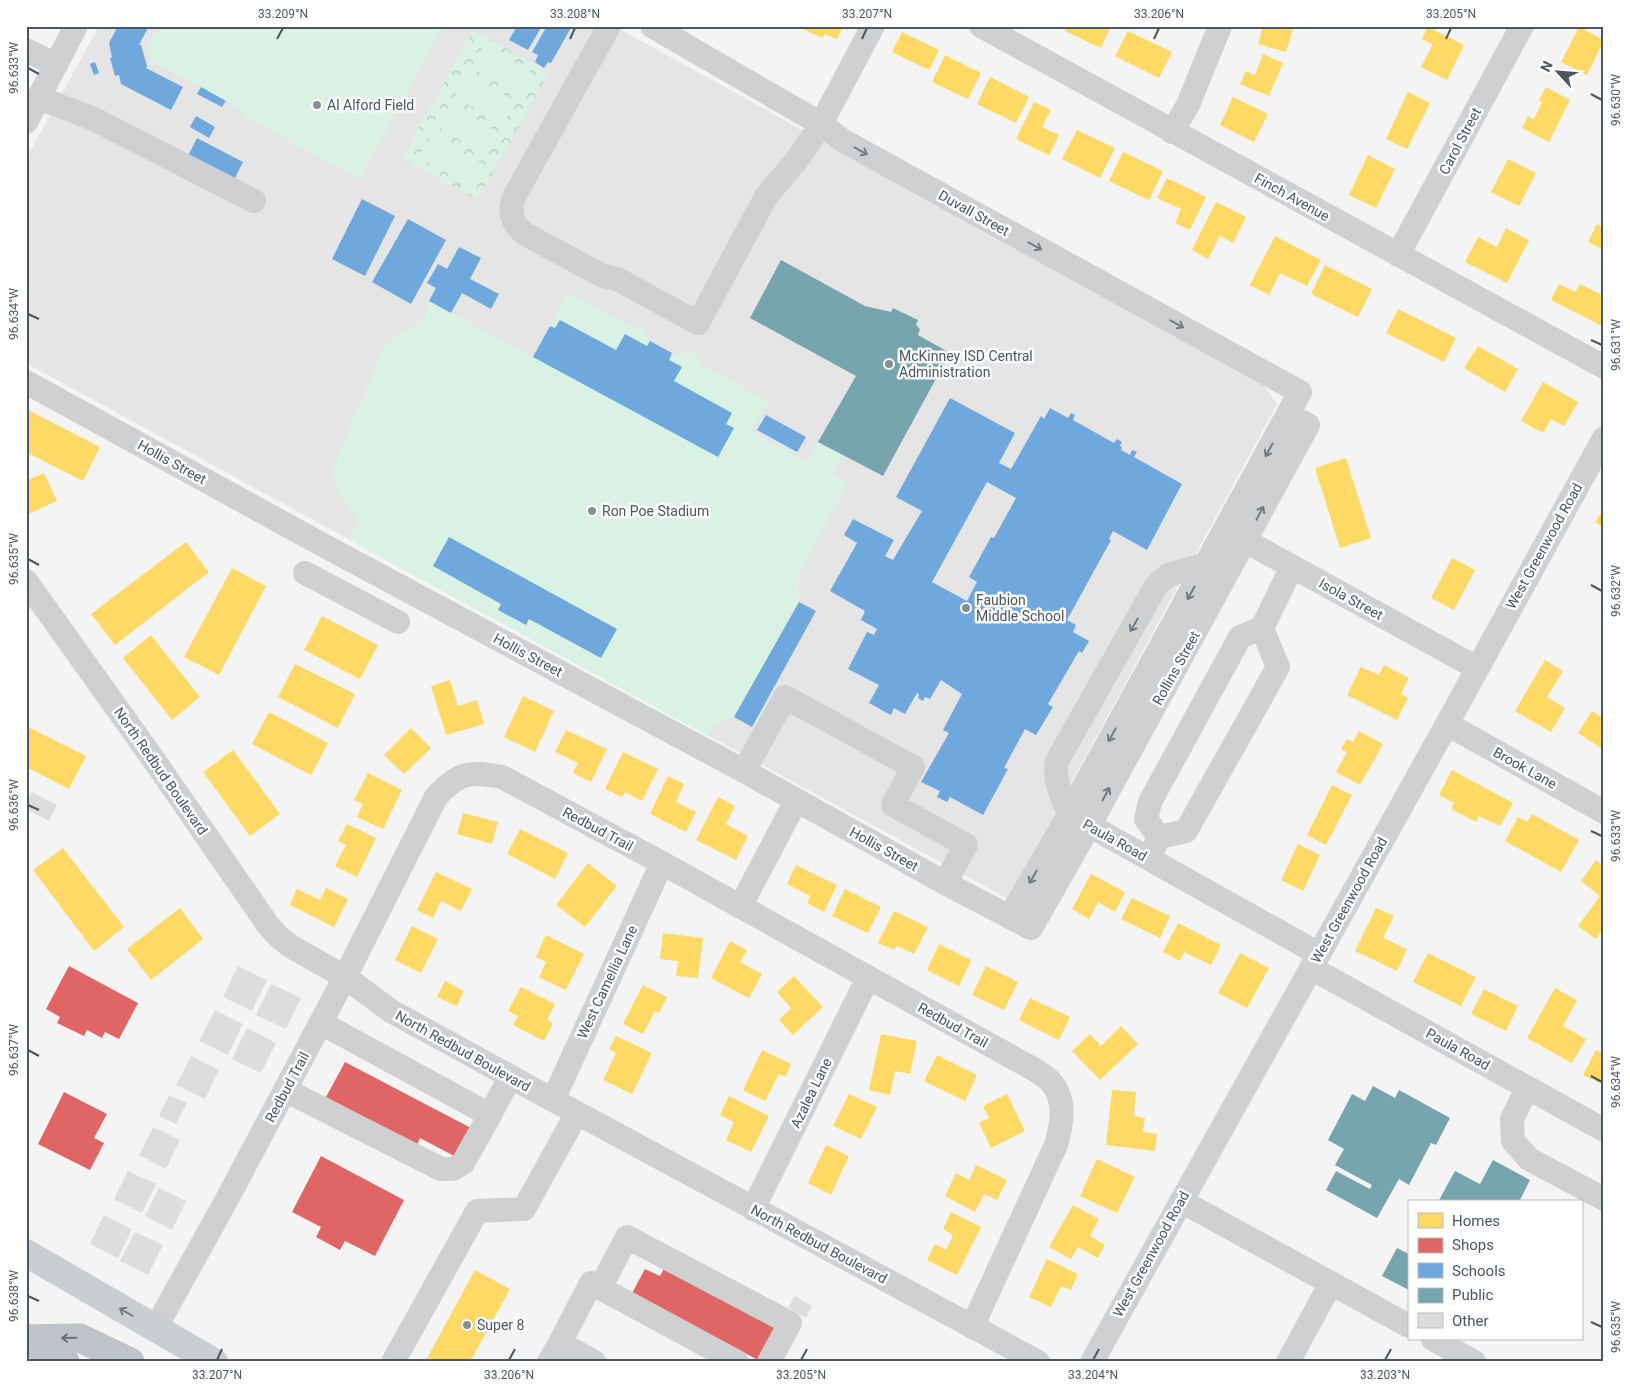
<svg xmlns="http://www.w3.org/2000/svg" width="1630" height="1388" font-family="Roboto,sans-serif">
<defs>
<pattern id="forest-crowns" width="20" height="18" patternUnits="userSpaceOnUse" patternTransform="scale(1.25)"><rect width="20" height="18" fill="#d9f2e3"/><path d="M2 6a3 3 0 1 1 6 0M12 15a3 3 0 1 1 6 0" fill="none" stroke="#b2c7bb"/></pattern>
</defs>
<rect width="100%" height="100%" fill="#f4f4f4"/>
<path fill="#e6e5e6" d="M99,26h515l650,359 13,19 -269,495 -982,-536v-204z"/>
<path fill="url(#forest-crowns)" d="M474,30l75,43 -72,127 -75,-42z"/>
<path fill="#d9f2e3" d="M159,26h284l-83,153 -116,-63 -1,-6 -91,-49 -4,-15z
M484,44l48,28 -12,22 -49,-27z
M467,74l48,28 -12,22 -49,-27z
M450,105l48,27 -12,23 -49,-28z
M432,135l49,28 -13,22 -49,-28z
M567,292l65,36 10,-2 5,13 29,16 17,-4 9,15 67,35 -17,30 55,31 11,-20 25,13 -10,19 14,10 -47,89 -1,29 -65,115 -21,10 -5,9 -359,-196 11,-21c-12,-12 -27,-27 -27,-45 1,-5 3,-11 4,-16l43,-103 6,-11 38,-25 5,-18 104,56z"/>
<path fill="#ffd966" d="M801,26h42l-6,13 -12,-5 -3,4 -21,-10z
M1068,26h43l-10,22 -36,-17z
M1263,26h31l-8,26 -28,-8z
M1428,27l36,18 -17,35 -26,-13 12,-23 -11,-5z
M1579,27l25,13 -17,35 -26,-13z
M1128,31l44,21 -13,26 -44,-22z
M902,32l37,18 -10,20 -37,-18z
M1263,54l20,9 -14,33 -29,-12 6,-13 9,4z
M945,55l36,18 -13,26 -36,-17z
M990,77l39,20 -13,26 -39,-19z
M1546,87l24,13 -21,42 -27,-14 6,-12 6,3 8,-17 -3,-2z
M1408,92l22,11 -23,46 -21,-10z
M1233,97l35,17 -14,28 -34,-17z
M1034,102l17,8 -9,17 17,8 -10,20 -33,-16z
M1077,130l38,18 -15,30 -38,-19z
M1123,152l40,19 -14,29 -40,-19z
M1368,155l27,14 -19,39 -27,-13z
M1508,159l28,14 -17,33 -28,-14z
M1167,178l39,19 -16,33 -15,-7 6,-14 -24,-11z
M1216,202l30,15 -13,26 -13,-7 -12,23 -16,-9z
M1597,224l7,3v23l-16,-8z
M1506,228l23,12 -22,43 -42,-21 13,-25 19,10z
M1275,236l46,24 -14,26 -27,-13 -11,22 -19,-10z
M1325,265l47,24 -14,28 -47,-23z
M1559,284l16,8 5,-8 24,12v31l-53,-27z
M1398,309l58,29 -12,24 -58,-29z
M1478,346l40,23 -13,23 -41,-24z
M1543,382l35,20 -14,24 -13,-7 -8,14 -22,-12z
M28,410l72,37 -17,34 -57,-29v-38z
M1346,458l25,80 -31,10 -25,-80z
M44,473l13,28 -31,14v-34z
M1604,509v19l-9,-6z
M186,542l23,30 -94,73 -24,-31z
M1452,558l23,12 -21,40 -23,-12z
M232,568l34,18 -47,89 -35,-18z
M322,616l56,29 -18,34 -56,-29z
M151,635l49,62 -28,23 -49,-62z
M1545,660l18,11 -16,26 18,11 -14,24 -36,-21z
M295,664l60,30 -17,34 -60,-31z
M1384,665l25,13 -8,16 7,4 -11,22 -50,-25 14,-28 18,8z
M450,680l8,26 19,-6 7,24 -38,11 -15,-49z
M523,696l31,15 -19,41 -31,-15z
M1592,711l12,8v31l-26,-17z
M269,712l59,31 -17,32 -59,-31z
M26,726l60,30 -17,33 -43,-22z
M411,728l20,20 -27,26 -20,-19z
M566,730l41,19 -16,33 -18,-9 5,-10 -23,-11z
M1359,731l24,13 -23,41 -24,-13 11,-20 -6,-3 6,-10 6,3z
M233,750l47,64 -30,22 -47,-64z
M623,752l35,17 -16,32 -17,-9 -3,5 -17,-8z
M1452,770l61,33 -13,23 -21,-10 -3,6 -25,-13 3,-6 -15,-8z
M368,773l34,17 -19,39 -26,-12 6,-13 -9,-4z
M668,776l16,8 -8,18 20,10 -10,20 -36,-18z
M1332,785l20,10 -26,50 -19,-10z
M718,797l17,9 -9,18 22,12 -12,24 -40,-20z
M463,813l35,9 -6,22 -35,-10z
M1532,814l47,26 -18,32 -56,-31 13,-24 9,5z
M347,824l29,14 -19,39 -22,-11 11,-21 -8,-4z
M520,829l48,24 -13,26 -48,-25z
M1298,844l22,11 -17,36 -22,-11z
M63,848l61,79 -30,24 -61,-81z
M1596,860l8,6v62l-8,11 -18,-13 22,-30 -19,-15z
M588,863l29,23 -32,41 -29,-22z
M796,865l41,20 -13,27 -17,-9 3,-7 -23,-12z
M436,872l36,17 -11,22 -20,-10 -8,17 -16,-8z
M1091,874l34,18 -10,20 -17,-10 -9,17 -17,-10z
M326,888l22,11 -14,28 -44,-22 7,-16 23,11z
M845,889l36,18 -13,26 -36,-17z
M1132,898l38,18 -10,22 -39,-19z
M180,908l23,31 -52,41 -24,-31z
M1376,908l18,8 -11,22 24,11 -10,22 -42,-20z
M894,911l34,16 -14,27 -17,-8 -3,4 -16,-7z
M1178,923l43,22 -10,20 -27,-13 -4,9 -17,-9z
M412,926l26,13 -17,34 -26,-13z
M663,933l40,5 -5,40 -22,-2 2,-15 -18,-2z
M546,935l38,19 -18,36 -27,-13 7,-15 -10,-5z
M730,941l17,9 -7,12 22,12 -13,24 -38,-20z
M939,944l32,16 -12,26 -32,-16z
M1240,953l29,15 -22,40 -29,-15z
M1428,953l48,24 -15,29 -48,-24z
M986,966l32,16 -14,28 -32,-15z
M794,976l29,31 -30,28 -14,-15 12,-12 -14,-16z
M445,981l19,10 -7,15 -20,-9z
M643,985l24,12 -8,16 -4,-2 -12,23 -20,-10z
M521,987l34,17 -8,16 6,3 -9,18 -31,-16 5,-9 -10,-5z
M1555,988l22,12 -14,26 23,13 -14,24 -45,-25z
M1484,989l34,17 -12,25 -35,-17z
M1030,998l40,19 -11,23 -40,-20z
M1121,1026l17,18 -38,36 -28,-29 18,-17 11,12z
M881,1034l36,7 -7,33 -15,-3 -5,24 -21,-5z
M616,1036l36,17 -20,41 -29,-14 13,-27 -7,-4z
M762,1050l29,14 -6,13 -6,-3 -14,27 -22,-11z
M1596,1050l8,4v31l-21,-10z
M937,1055l40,20 -12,26 -41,-20z
M1112,1090l24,2 -2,24 11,2 -2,14 14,2 -2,17 -49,-6z
M849,1094l28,13 -16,32 -28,-13z
M1007,1094l18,37 -34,17 -12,-25 10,-5 -6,-12z
M729,1096l40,20 -18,36 -25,-12 8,-18 -14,-7z
M826,1145l23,11 -18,39 -23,-12z
M1097,1159l38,18 -18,36 -37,-17z
M976,1165l31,15 -10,20 -13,-6 -9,18 -30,-16 11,-23 13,7z
M1073,1205l26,14 -9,17 15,9 -7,13 -20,-11 -7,12 -22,-12z
M951,1212l30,15 -24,48 -30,-15 8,-16 11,6 7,-15 -10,-6z
M1047,1259l31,15 -7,16 -10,-4 -10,21 -22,-10z
M475,1270l35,19 -40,73h-45z"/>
<path fill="#e06666" d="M69,966l69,37 -19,36 -14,-7 -3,6 -15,-8 -3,6 -27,-13 3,-6 -14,-8z
M345,1062l128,67 -15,29 -38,-20 -3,7 -91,-48z
M64,1092l43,22 -13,24 10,5 -14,27 -52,-26z
M321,1156l83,44 -29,56 -30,-15 -5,9 -24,-13 5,-10 -29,-15z
M667,1263l113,60 -20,38 -128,-68 13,-24 15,7z"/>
<path fill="#6fa8dc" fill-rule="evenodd" d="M118,26h31l-10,19h2l6,21 -1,2 37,19 -12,23 -50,-26 -2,-9 -4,1 -5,-18 2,-1 -3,-14z
M517,26h25l-14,24 -19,-10z
M547,26h25l-21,37 -3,-1 -4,6 -9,-6 3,-7 -6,-3z
M95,62l4,11 -5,2 -4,-11z
M201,87l25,14 -4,6 -25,-13z
M196,116l19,11 -6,11 -19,-11z
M197,138l46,24 -10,20 -46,-24z
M362,199l33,17 -30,60 -33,-17z
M408,219l38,21 -35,64 -39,-22z
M459,247l22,11 -11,21 29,15 -8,15 -29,-16 -11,20 -22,-12 7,-13 -9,-5 11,-19 9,5z
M560,320l56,30 9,-16 22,12 3,-5 22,12 -3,7 13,7 -8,14 58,32 -6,11 8,4 -16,29 -185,-100 17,-31 5,2z
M950,398l65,35 -16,30 12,6 30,-53 3,3 6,-11 18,10 3,-5 4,2 -2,5 41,23 3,-4 5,3 -2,4 2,1 -1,3 9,5 2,-5 5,2 -3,5 48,27 -35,66 -34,-19 -4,8 2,1 -44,80 9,5 -3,7 16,9 -7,12 -3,-2 -31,53 5,3 -17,28 -11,-6 -21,39 4,1 -25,46 -33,-18 -3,5 -10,-5 3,-6 -19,-9 28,-49 -6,-3 19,-36 -21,-14 -11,19 -5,-2 -2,4 -5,-3 1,-4 -2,-1 -12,21 -11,-6 -3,7 -22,-12 10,-18 -31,-16 19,-37 7,3 3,-6 -16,-9 4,-9 -35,-20 27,-48 -13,-8 9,-16 41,21 -9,16 8,4 29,-49 -26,-14zM987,482l29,16 -22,40 -3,-1 -22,40 8,5 -10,19 -35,-19z
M766,415l40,22 -9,15 -40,-22z
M449,537l168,92 -16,29 -72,-39 -3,6 -28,-15 3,-6 -68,-38z
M799,602l17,9 -64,116 -18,-10z"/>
<path fill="#76a5af" d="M781,260l84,46 26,6 2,-4 25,12 -2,5 4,4 -2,6 32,18 -67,123 -65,-34 38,-66 -106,-58z
M1373,1086l22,12 4,-8 51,28 -14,27 -5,-2 -22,42 -10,-6 -22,39 -51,-28 10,-19 34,18 2,-4 -37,-20 9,-16 -16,-9 24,-46 13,7z
M1493,1160l37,20 -11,22h-81l17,-31 25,13z
M1397,1248l12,6v36l-27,-14z"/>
<path fill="#ddddde" d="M32,792l25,13 -8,16 -23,-12v-6z
M238,966l29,14 -15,31 -29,-14z
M271,984l30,14 -15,31 -30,-14z
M215,1010l28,14 -15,31 -29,-14z
M247,1028l29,15 -15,30 -29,-14z
M191,1056l28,14 -14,29 -29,-14z
M169,1095l18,8 -11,21 -17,-8z
M153,1127l27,13 -14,29 -27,-14z
M128,1171l28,13 -14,29 -28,-14z
M159,1188l27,13 -14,29 -27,-14z
M104,1215l28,14 -14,29 -28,-14z
M135,1232l28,13 -15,30 -28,-14z
M795,1296l17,10 -6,12 -18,-10z"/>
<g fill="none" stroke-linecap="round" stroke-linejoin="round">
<g stroke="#b9bec3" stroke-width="29">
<path id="highway" d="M26,1339l54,-1 50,24
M26,1339l39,23"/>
</g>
<path stroke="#ced0d2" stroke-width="24" d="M609,26l-94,169c-7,16 -4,28 10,39l78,42 14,3 81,44 69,-128 30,-35 24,-36 52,-98
M652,26l169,98 21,16 458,252 -231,422 -59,103
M981,26l623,341
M26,50l30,15
M39,98l55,21 160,82
M26,122l50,-96
M1172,132l16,-27 32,-79
M1398,255l124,-229
M26,382l295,162 423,227 201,112 86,45 58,-102 219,-401 -20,-10
M1231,533l246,135
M1206,564l-38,11 -12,11 -99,175c-4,20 5,35 12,53l250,140
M305,573l93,49
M26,581l130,182 112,162 11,12 11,9 55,31 46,34 162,89 485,262
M1447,724l157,88
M744,771l41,-74 128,70 -20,38 73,40 -21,38
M1159,837l27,-6 92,-164 -16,-39
M1149,858l10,-21 -13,-18 4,-17 90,-165 22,-9 30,-61
M740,907l56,-106
M1311,968l293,162
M321,1023l169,92 20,-38
M1527,1088l-15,31 1,22 16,18 75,40
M285,1090l156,79h12l10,-6 27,-48
M553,1100l109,-237
M1181,1201l228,125
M753,1209l115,-231
M600,1288l27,-51 163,86 -21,39
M155,1329l71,-128 119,-224 91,-180c22,-25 34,-26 66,-20l160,86 375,208c4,3 9,6 13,10 17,18 12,43 6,64l-84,182
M1433,1339l41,23
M560,1343l31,-60 146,79
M393,1362l84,-151 47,-2 53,-96
M549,1362l11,-19 34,19
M1092,1362l355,-638 157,-286
M1288,1362l43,-79"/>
<path stroke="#caced1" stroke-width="28" d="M26,1253l188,109"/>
<use href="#highway" stroke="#bec4c9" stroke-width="28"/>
</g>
<defs><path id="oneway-shaft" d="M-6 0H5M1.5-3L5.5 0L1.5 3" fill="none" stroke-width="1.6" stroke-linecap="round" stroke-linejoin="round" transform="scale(1.25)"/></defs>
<g stroke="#727b83">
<use href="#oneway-shaft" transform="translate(861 151) rotate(29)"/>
<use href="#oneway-shaft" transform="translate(1035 246) rotate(29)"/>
<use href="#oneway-shaft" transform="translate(1177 324) rotate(29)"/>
<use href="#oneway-shaft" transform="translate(1269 450) rotate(119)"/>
<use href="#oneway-shaft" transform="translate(1260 513) rotate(-62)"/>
<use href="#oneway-shaft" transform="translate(1191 593) rotate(119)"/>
<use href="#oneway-shaft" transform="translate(1134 625) rotate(120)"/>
<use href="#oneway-shaft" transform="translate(1112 735) rotate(119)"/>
<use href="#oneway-shaft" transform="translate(1106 794) rotate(-61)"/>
<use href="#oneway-shaft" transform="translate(1033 877) rotate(120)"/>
</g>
<use stroke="#707a83" href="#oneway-shaft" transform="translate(126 1312) rotate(-150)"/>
<use stroke="#67727b" href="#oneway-shaft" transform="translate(69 1338) rotate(179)"/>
<path fill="none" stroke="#4a5661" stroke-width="2" d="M277,39l6,-11M570,39l5,-11M862,39l5,-11M1154,39l5,-11M1446,39l5,-11M28,68l11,6M1591,94l11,6M28,314l11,5M1591,340l11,5M28,559l11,6M1591,585l11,6M28,805l11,5M1591,831l11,5M28,1050l11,6M1591,1076l11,6M28,1296l11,5M1591,1322l11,5M217,1360l5,-11M509,1360l6,-11M801,1360l6,-11M1093,1360l6,-11M1385,1360l6,-11"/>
<g fill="#868d94" stroke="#fff" stroke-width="2">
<circle cx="317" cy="105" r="5"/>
<circle cx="889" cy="364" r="5"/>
<circle cx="592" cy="511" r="5"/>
<circle cx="966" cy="608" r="5"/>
<circle cx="467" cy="1325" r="5"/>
</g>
<g text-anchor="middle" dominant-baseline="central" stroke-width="5" stroke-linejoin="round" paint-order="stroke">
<g font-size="14" fill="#4a5661" stroke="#fff" text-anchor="start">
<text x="327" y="105">Al Alford Field</text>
<text x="899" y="356">McKinney ISD Central<tspan x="899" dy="16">Administration</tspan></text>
<text x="602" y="511">Ron Poe Stadium</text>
<text x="976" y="600">Faubion<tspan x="976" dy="16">Middle School</tspan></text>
<text x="477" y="1325">Super 8</text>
</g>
<g font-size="14" fill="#4a5661" stroke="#fff">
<text transform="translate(1460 141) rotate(-62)">Carol Street</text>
<text transform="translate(1292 197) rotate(29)">Finch Avenue</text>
<text transform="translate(974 213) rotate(29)">Duvall Street</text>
<text transform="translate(172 462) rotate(29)">Hollis Street</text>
<text transform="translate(1544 546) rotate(-61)">West Greenwood Road</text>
<text transform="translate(1351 599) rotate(29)">Isola Street</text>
<text transform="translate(528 655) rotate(28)">Hollis Street</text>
<text transform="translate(1176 668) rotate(-61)">Rollins Street</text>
<text transform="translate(1525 768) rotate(29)">Brook Lane</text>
<text transform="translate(161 771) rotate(55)">North Redbud Boulevard</text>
<text transform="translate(598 829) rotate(28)">Redbud Trail</text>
<text transform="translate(1115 840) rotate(29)">Paula Road</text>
<text transform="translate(884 849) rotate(29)">Hollis Street</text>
<text transform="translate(1349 900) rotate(-61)">West Greenwood Road</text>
<text transform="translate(607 982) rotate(-65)">West Camellia Lane</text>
<text transform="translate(953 1025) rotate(29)">Redbud Trail</text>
<text transform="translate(1458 1049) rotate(29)">Paula Road</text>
<text transform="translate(463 1051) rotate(29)">North Redbud Boulevard</text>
<text transform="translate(287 1087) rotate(-62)">Redbud Trail</text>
<text transform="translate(811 1093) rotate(-64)">Azalea Lane</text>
<text transform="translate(819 1244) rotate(28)">North Redbud Boulevard</text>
<text transform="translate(1151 1254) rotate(-61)">West Greenwood Road</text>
</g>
</g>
<rect width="1630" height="1388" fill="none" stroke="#ffffff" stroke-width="55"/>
<rect x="1408" y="1200" width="175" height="140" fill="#ffffff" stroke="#b7bbc0"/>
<rect x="1418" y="1213" width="25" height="15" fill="#ffd966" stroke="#b7bbc0"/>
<text x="1452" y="1226" font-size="15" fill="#4a5661">Homes</text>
<rect x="1418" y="1238" width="25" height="15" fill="#e06666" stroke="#b7bbc0"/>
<text x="1452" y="1250" font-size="15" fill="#4a5661">Shops</text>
<rect x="1418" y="1263" width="25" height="15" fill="#6fa8dc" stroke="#b7bbc0"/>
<text x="1452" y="1276" font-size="15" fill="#4a5661">Schools</text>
<rect x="1418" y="1288" width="25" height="15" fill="#76a5af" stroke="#b7bbc0"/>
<text x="1452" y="1300" font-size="15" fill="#4a5661">Public</text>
<rect x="1418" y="1313" width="25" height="15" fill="#ddddde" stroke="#b7bbc0"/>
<text x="1452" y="1326" font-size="15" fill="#4a5661">Other</text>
<g transform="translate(1558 72) rotate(296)" stroke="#ffffff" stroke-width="4" paint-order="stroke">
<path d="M0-4L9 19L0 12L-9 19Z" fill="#4a5661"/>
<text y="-8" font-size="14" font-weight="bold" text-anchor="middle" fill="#4a5661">N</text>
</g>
<rect x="28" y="28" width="1574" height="1332" fill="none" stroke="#4a5661" stroke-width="2"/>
<g font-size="12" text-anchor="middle" fill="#4a5661">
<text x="283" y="18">33.209°N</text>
<text x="575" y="18">33.208°N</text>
<text x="867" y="18">33.207°N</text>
<text x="1159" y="18">33.206°N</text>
<text x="1451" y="18">33.205°N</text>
<text transform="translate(14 68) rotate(-90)" y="4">96.633°W</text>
<text transform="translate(1616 100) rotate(-90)" y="4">96.630°W</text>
<text transform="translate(14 314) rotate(-90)" y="4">96.634°W</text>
<text transform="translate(1616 345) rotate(-90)" y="4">96.631°W</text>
<text transform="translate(14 559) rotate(-90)" y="4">96.635°W</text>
<text transform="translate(1616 591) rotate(-90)" y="4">96.632°W</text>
<text transform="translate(14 805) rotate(-90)" y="4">96.636°W</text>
<text transform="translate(1616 836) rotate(-90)" y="4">96.633°W</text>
<text transform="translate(14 1050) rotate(-90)" y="4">96.637°W</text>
<text transform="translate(1616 1082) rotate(-90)" y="4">96.634°W</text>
<text transform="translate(14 1296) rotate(-90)" y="4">96.638°W</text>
<text transform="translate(1616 1327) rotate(-90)" y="4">96.635°W</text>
<text x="217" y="1379">33.207°N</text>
<text x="509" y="1379">33.206°N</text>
<text x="801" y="1379">33.205°N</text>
<text x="1093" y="1379">33.204°N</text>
<text x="1385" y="1379">33.203°N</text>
</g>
</svg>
